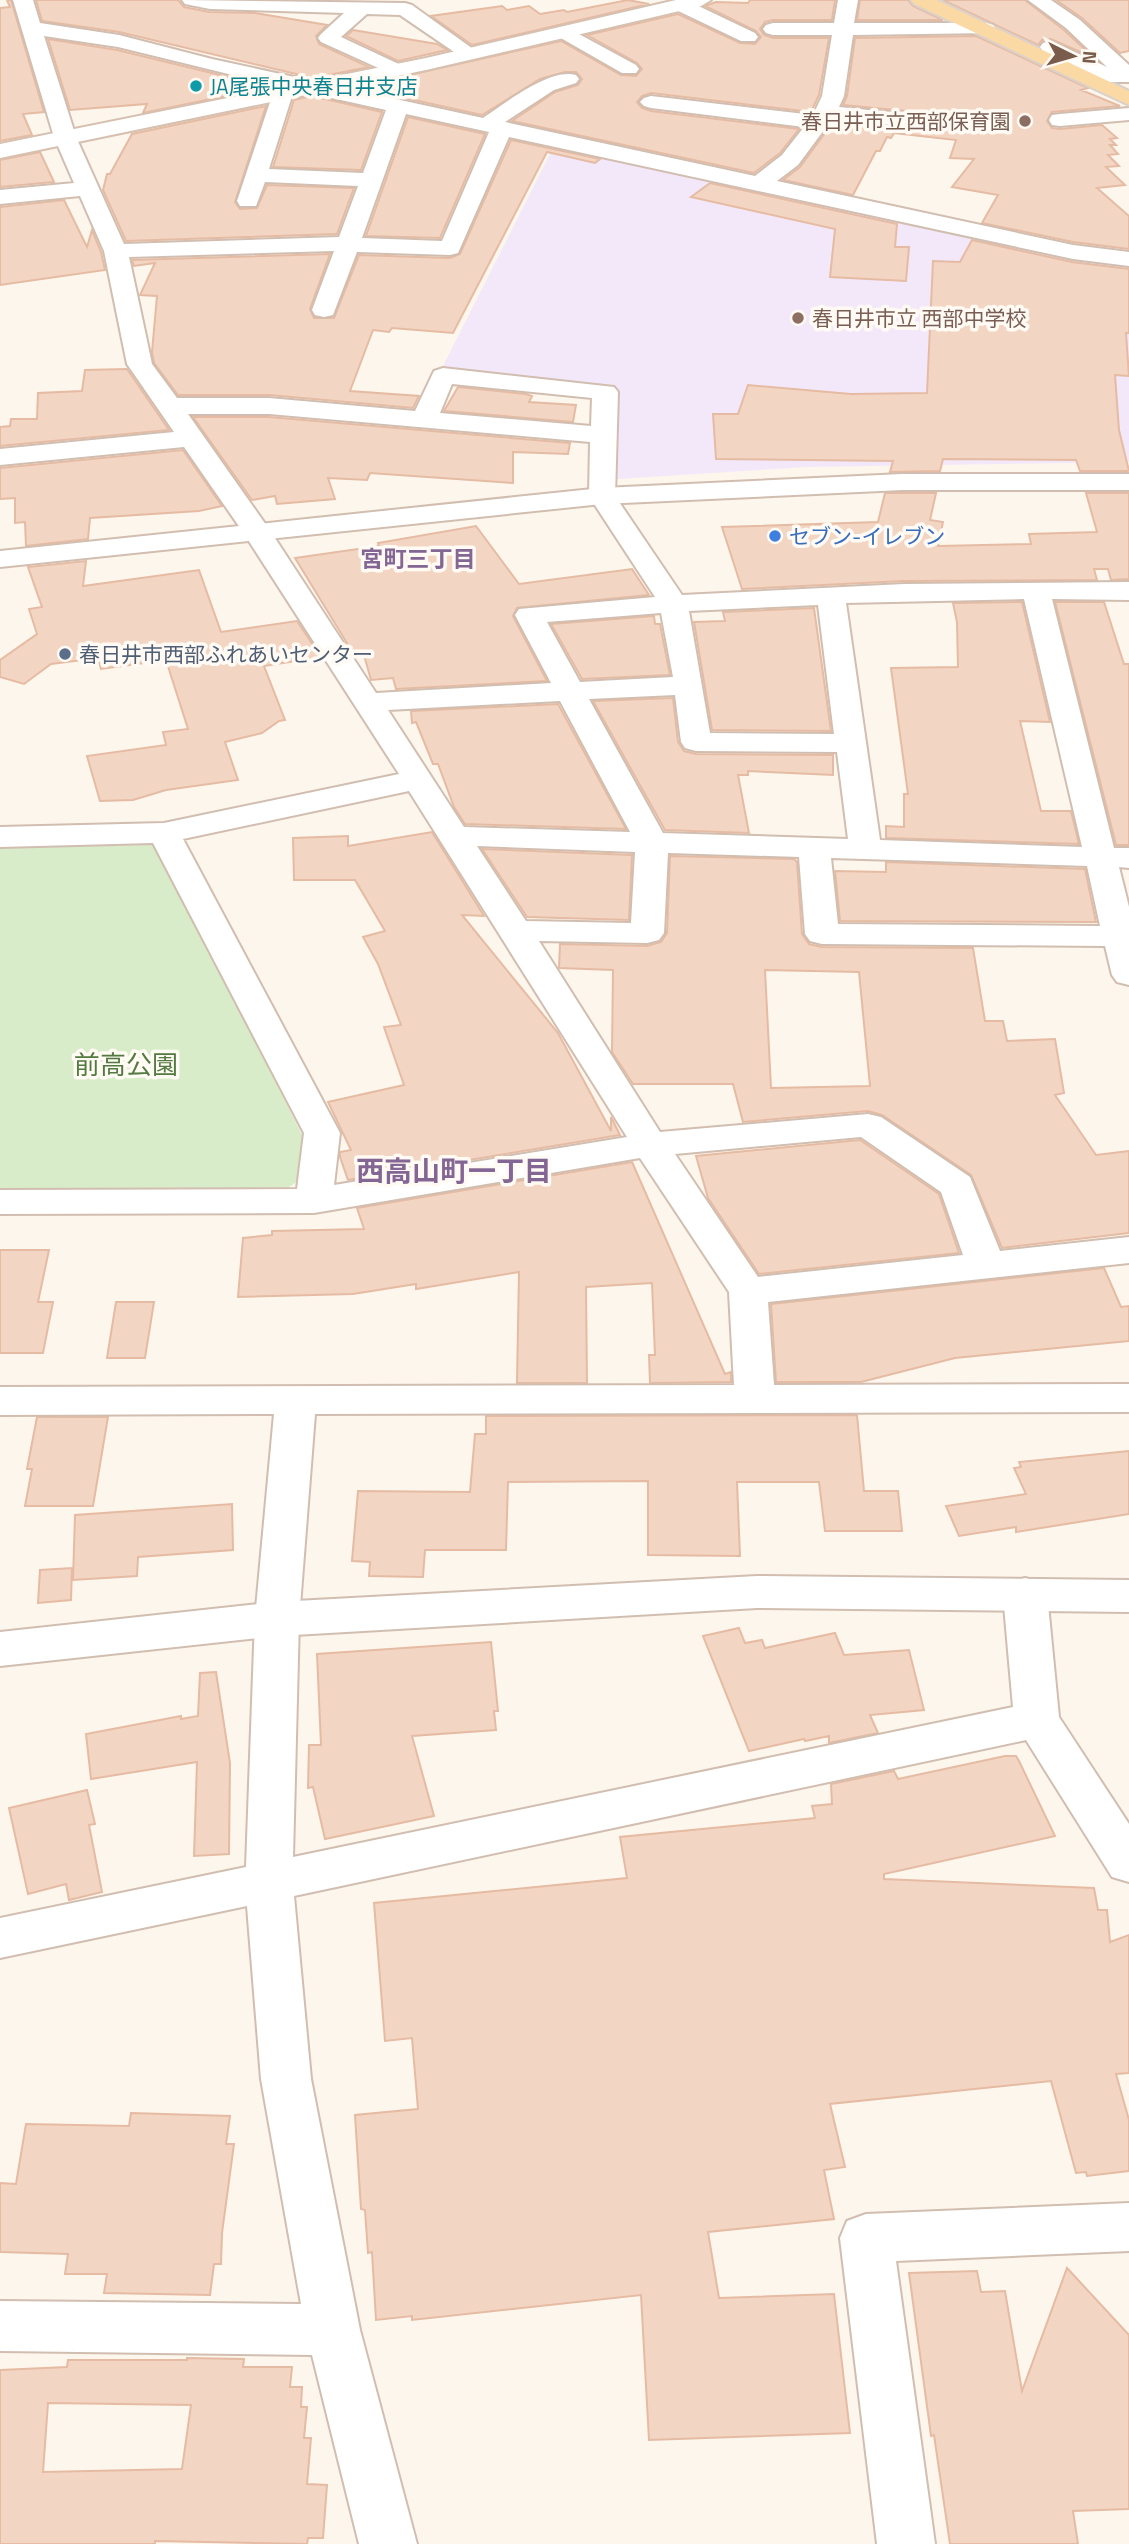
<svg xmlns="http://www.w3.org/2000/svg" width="1129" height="2544" font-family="'Titillium Web','Noto Sans JP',sans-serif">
<rect width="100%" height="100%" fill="#fdf6ec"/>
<path fill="#f3e8fa" d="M556,142l540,121 3,-3 30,3v199l-322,5 -189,12 -9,-4 5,-86 -174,-17z"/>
<path fill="#d8ecc9" d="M144,841l14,5 144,289 -4,46 -12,8 -286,1v-345z"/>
<path fill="#f3d5c3" stroke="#e6bba3" stroke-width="2" fill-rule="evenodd" d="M7,0h4l33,112 -21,2 9,21 -32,6v-133l10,-1z
M36,0h142l6,7 25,5 46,1 72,12 -11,11 3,8 50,23 -56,11 -194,-46 -77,-11z
M628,0l21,4 -177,41 -41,-29 71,-10 5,4 22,-4 11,8 24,-4 3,2z
M750,0h85l-3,20h-59l-8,2 -5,7 4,6 9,3h56l-10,57 -8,17 -160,-19 -9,3 -5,6 5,6 9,3 148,18 -19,24 -26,20 -242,-52 43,-29 23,-7 4,-6 -6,-7h-11l-25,7 -58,36 -127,-28 206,-46 60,34 15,1 6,-7 -5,-6 -50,-28 91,-21 62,29 15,1 6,-7 -5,-6 -51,-25 11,-4 32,1z
M860,0h48l5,6 30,14h-86z
M943,0h82l39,30 30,28 -43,-19 -9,1 -4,5z
M1056,0h73v51l-9,2 -38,-35z
M353,30l84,14 10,6 -49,11 -52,-25z
M976,36l112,52 -7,2 39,16 -68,6 -5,9 5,7 8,1 42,-4 15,13 -7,1 6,6h-6l8,9 -10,1 11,11 -13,1 19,18 -28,3 32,28v33l-56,-7 -91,-19 16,-28 -46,-8 22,-28 -24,-1 6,-18 -62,-7 -3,5 -4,-1 -7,14h-4l-23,44 -70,-15 17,-13 33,-45 75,7 8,-1 5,-7 -5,-9 -73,-7 4,-9 8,-58z
M48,39l69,11 153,37 -127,26 4,-9 -77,6z
M312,96l70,16 -21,58 -88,-3 21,-67z
M266,106l-31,96 5,7 17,-1 10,-23 87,3 -17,46 -211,7 -23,-51 4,-16h3l22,-40z
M408,117l77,17 -45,104 -74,-2z
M511,140l89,19 -5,4 -48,-11 -94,181 -61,-5 -3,4 -16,-2 -23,61 69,5 -6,12 -144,-13h-91l-24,-32 -2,-11 5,-56 -17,-1 15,-32 -21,3 -2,-6 198,-6 -20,55 4,9h20l25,-63 91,3 10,-4z
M40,152l14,30 -54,5v-27z
M710,183l187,41 -2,23h14l-3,34 -76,-4 5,-48 -144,-32z
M64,200l23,47 5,-17 9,22 4,18 -105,15v-78z
M972,240l100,22 57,7v64h-3l3,43 -14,-1 4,55 10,41h-49l-4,-11 -133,-1 -3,12 -50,1 3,-11 -177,-2 -3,-45h25l10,-29 103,9 76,-1 6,-132 27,1z
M127,369l42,61 -169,16v-19l10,-1 1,-7h26l1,-26 44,-2 3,-21z
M458,387l68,7 6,2 -3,6 47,3 -3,17 -129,-11z
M193,417h76l301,26 -2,11 -55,-2v31l-143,-10 -3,7 -39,-2 7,21 -58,5 -2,-8 -23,4z
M183,450l39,56 -23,5 -109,7 -2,21 -62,7 -1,-24 -10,1v-25l-15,1v-31z
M885,493h51l-6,27 13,2 -5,24 93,-2 -2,-10 68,-2 -11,-39h43v86l-18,1 -3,-11h-14l3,11 -193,1 -162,8 -20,-62 156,-5z
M476,526l43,58 113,-15 17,26 -132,13 -4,8 34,65 -151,8 -3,-11 -22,2 -7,-25 -8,1 -3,-3 -58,-95 84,-12 -1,-3z
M86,561l-3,25 116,-16 22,62 76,-11 24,36 -57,9 21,54 -6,1 -17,12 -37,9 13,38 -72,10 -33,10 -33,1 -13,-45 79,-11 -3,-13 25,-3 -22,-69 -65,9 -3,-11 -47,6 -27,20 -24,-7v-17l37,-26 -8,-25 13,-2 -14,-40z
M1022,602l28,120 -30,-1 21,90h30l8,33 -193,-6v-12l18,1v-33h4l-17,-126 67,-1 -1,-45 -4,-19z
M1055,602h49l18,56 2,6h5v181h-13z
M814,608l17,123 -119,-1 -18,-108 31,-1 -2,-9z
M654,616l1,8h5l10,51 -88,4 -31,-55z
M673,698l5,44 6,9 12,3 137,1v20l-85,-4v4h-10l11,58 -84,-3 -72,-129z
M558,704l68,125 -161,-5 -11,-17 -16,-43h-5l-17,-42 -4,1 -1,-12z
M432,832l52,84 -22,-1 96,118 53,98v-14l9,18 -272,45 -8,-23v-5l11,-2 -23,-48 76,-17 -20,-58 17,-2 -23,-61 -15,-27 22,-6 -30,-51h-61l-1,-42 55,-2v10z
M482,849l150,6 -3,65 -102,-3z
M670,856l124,3 3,3 5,72 7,10 13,3 151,1 12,73h18l4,20 48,-2 9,54 -9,2 41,60 33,-4v82l-127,15 -31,-73 -89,-60 -14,-4 -125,11 -10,-38h-100l-21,-32 1,-82 -54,-2 1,-24 87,2 14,-4 6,-9zM765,970l94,2 11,114 -99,2z
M886,862l199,7 11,53 -256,-1 -5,-50 51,1z
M860,1140l79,54 20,59 -200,21 -51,-76 -12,-42z
M632,1162l93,212 6,-2v10l-81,1 -1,-28h6l-3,-72 -66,4 1,96h-70l2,-111 -103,17v-5l-63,10 -115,3 5,-59 29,-3v-4l92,-2 -7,-21z
M0,1250h49l-11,52h15l-10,51h-43z
M1104,1268l17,39 8,-1v35l-174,17 -94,24h-85l-5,-78z
M116,1302h38l-9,56h-38z
M857,1415l7,76h34l4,40h-77l-6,-49h-82l3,74 -92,-1v-74l-140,1 -2,68h-81l-2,27 -54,-1 1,-14 -18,-1 6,-70 112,1 5,-58h11v-18z
M37,1417h71l-15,89h-68l7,-37h-5z
M1129,1451v63l-113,18v-5l-57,9 -13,-30 80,-12 -12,-26 7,-1 -2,-5z
M232,1504l1,46 -95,7 -1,19 -64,4 2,-65z
M72,1568l-1,32 -33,3 2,-33z
M739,1628l6,15 17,-3 3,8 70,-15 9,22 65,-5 15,60 -54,5 8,18 -49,10v-7l-24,5 -1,-2 -55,12 -46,-115z
M491,1642l7,69h-4l2,19 -84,6 22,80 -109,23 -12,-52 -5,1 1,-43h12l-4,-91z
M216,1672l14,91 -1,91 -35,2 3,-94 -106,17 -5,-45 95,-18v3l17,-3 2,-43z
M1005,1756h11l3,5 36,75 -171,38v5l210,9 4,22h9l3,32 19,-7v138l-13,1 13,46v51l-42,5 -1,-4 -10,1 -25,-92 -221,23 15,63 -21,3 10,49 -126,13 11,66 115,-4 16,139 -201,7 -8,-145 -229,25v-4l-36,4 -4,-68 -4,1 -3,-43 -4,-1 -6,-94 63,-6 -6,-71 -27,3 -11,-138 253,-25 -7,-41 195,-19 -3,-12 20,-2 -1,-20 63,-13 4,8z
M87,1790l8,34 -6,1 13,67 -33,8 -3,-16 -38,10 -19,-86z
M131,2113l99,3 -4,28h8l-12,89 -1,31h-7l-4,31 -106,-2 3,-19h-42l3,-20 -68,-2v-69l16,1 10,-60 103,2z
M1067,2268l62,67v174l-56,2 5,33h-128l-16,-109 -3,1 -22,-163 68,-2 4,21 24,-1 17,100z
M187,2358l57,1 -1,8h49l-2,20h12l-1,20h6l-3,31h7l-4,46 20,1 -4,53h-15l-1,6 -152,-3v3h-155v-174l67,-3 1,-7h119zM48,2403l143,2 -9,64 -139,3z"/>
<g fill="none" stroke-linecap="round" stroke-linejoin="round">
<g stroke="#d1beb0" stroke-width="4">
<path id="minor" d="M13,0h20l7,23 79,12 93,24 271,59c23,-15 66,-50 93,-43l3,4 -3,4 -22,7 -49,32 250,54 27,-21 22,-28 -153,-19 -7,-2 -4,-4 4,-4 7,-2 162,19 9,-19 10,-61h-59l-7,-2 -3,-4 3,-4 7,-2h61l4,-23h20l-4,23h132l7,2 3,4 -3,4 -140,2 -9,61 -5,11 69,7 8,1 3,5 -3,5 -8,1 -76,-7 -34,46 -21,16 296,64 56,7v14l-56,-7 -564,-122 -51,116 -8,2 -93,-3 -24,63 -9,2 -9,-2 -3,-5 22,-59 -205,6 23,107 25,34h92l146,13 19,-40 9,-3 171,19 4,5 -3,104 67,99 222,-11 225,-2v18l-77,-1 62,249h15v20l-10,-1 10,40v78l-12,-3 -5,-7 -7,-29 -283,-2 -12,-3 -5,-7 -6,-77 -131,-4 -4,80 -5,7 -12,3 -108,-2 121,191 208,-18 13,3 89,60 30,74 129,-14v26l-361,39 6,83 355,-1v28l-814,2 -16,205 -6,238 720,-150 -10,-113 7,-12 15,-4 15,4 7,12 12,123 70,107v58l-17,-5 -86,-137 -732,156 17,183 49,251 57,214h-58l-47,-189 -312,-4v-50l301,3 -40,-225 -14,-173 -247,52v-40l246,-51 9,-248 19,-205 -274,1v-28l734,-2 -5,-93 -89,-134 -326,55 -314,1v-24l297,-1 7,-56 -151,-290 -153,4v-20l164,-4 235,-49 -156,-242 -59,-85 -184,18v-16l174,-17 -47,-68 -23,-113 -24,-55 -80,8v-14l74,-7 -20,-46zM44,36l74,11 164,40 -6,2 -3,4 -36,108 3,5h16l9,-24 93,4 -19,51 -215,7 -48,-107zM291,89l95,21 -23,63 -94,-4 24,-76zM406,114l83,18 -47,109 -80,-3zM452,384l140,14 -1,28 -151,-13zM188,414h81l321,28 -1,54 66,101 -136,12 -4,6 36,68 -175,10 -105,-161zM1024,599l58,248 -202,-7 -34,-237zM818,605l16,129 -124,-1 -21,-122zM661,613l12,64 -93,5 -33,-60zM675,695l6,47 4,6 11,3 141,1 11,87 -185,-6 -74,-134zM560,701l70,131 -166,-5 -76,-117zM409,791l218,346 -293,48 6,-52 -157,-294zM477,846l158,6 -4,71 -105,-2zM831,858l256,8 13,60 -262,-2zM861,1137l80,55 22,63 -205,22 -83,-123z
M182,0l223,3 7,2 68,49 -3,4h-14l-63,-43 -33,-1 -26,23 62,29 3,4 -3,4 -7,2 -75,-34 -3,-4 3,-4 23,-21 -134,-4 -25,-5z
M1028,0h23l29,20 49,45v17h-22l-64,-31 -3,-4 3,-4 7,-2 57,26 -41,-39z
M674,1h14l67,32 3,4 -3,4h-14l-67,-32 -3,-4z
M566,27l70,38 3,4 -3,4h-14l-63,-36 -3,-4 3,-4z
M1129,108v12l-69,6 -8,-1 -3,-5 3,-5 8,-1z
M1129,2203v48l-233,10 39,283h-58l-37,-306 7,-17 19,-7z"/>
</g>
<g stroke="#d1beb0" stroke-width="4">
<path id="tertiary" d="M902,474h227v16h-227l-300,14 -602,63v-16l602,-63z
M757,1576l372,4v32l-372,-4 -480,28 -277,30v-34l277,-30z"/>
</g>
<g stroke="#d6c0b0" stroke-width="4">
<path id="secondary" d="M676,0h35l-10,6 -275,64 -426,88v-14l426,-86z"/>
</g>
<g stroke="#dad1cd" stroke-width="4">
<path id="primary" d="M911,0h26l192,91v14l-215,-101z"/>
</g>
<use href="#minor" fill="#fff" fill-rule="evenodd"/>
<use href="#tertiary" fill="#fff" fill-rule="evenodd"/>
<use href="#secondary" fill="#fff" fill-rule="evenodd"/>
<use href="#primary" fill="#fbd9a5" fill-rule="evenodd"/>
</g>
<circle fill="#0f9aa8" stroke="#fffaf3" stroke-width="2.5" cx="196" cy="86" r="7"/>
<g fill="#8d6e63" stroke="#fffaf3" stroke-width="2.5">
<circle cx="1025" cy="121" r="7"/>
<circle cx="798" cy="318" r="7"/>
</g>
<circle fill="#3f7fe0" stroke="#fffaf3" stroke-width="2.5" cx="775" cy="536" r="7"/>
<circle fill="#5c6f8a" stroke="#fffaf3" stroke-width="2.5" cx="65" cy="654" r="7"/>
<g text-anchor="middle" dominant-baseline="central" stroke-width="7" stroke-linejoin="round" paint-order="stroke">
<g font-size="21" fill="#0d838f" stroke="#fffaf3" text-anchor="start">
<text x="210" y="86">JA尾張中央春日井支店</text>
</g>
<g font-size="21" fill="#785e54" stroke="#fffaf3" text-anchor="end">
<text x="1011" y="121">春日井市立西部保育園</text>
<text x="812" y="318" text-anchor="start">春日井市立 西部中学校</text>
</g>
<g font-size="21" fill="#366cbe" stroke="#fffaf3" text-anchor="start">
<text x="789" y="536">セブン-イレブン</text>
</g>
<g font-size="21" fill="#4e5e75" stroke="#fffaf3" text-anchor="start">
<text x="79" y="654">春日井市西部ふれあいセンター</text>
</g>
<g font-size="23" font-weight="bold" fill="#846695" stroke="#fffaf3">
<text x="418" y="558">宮町三丁目</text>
</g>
<g font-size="26" fill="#537a41" stroke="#fffaf3">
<text x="126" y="1064">前高公園</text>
</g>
<g font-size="28" font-weight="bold" fill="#846695" stroke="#fffaf3">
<text x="454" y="1170">西高山町一丁目</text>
</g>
</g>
<g transform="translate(1073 56) rotate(95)" stroke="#fffaf3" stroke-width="5" paint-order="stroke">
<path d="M0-5L12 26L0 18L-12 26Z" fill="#7a5c4d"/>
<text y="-10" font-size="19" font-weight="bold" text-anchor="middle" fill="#7a5c4d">N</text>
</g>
</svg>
